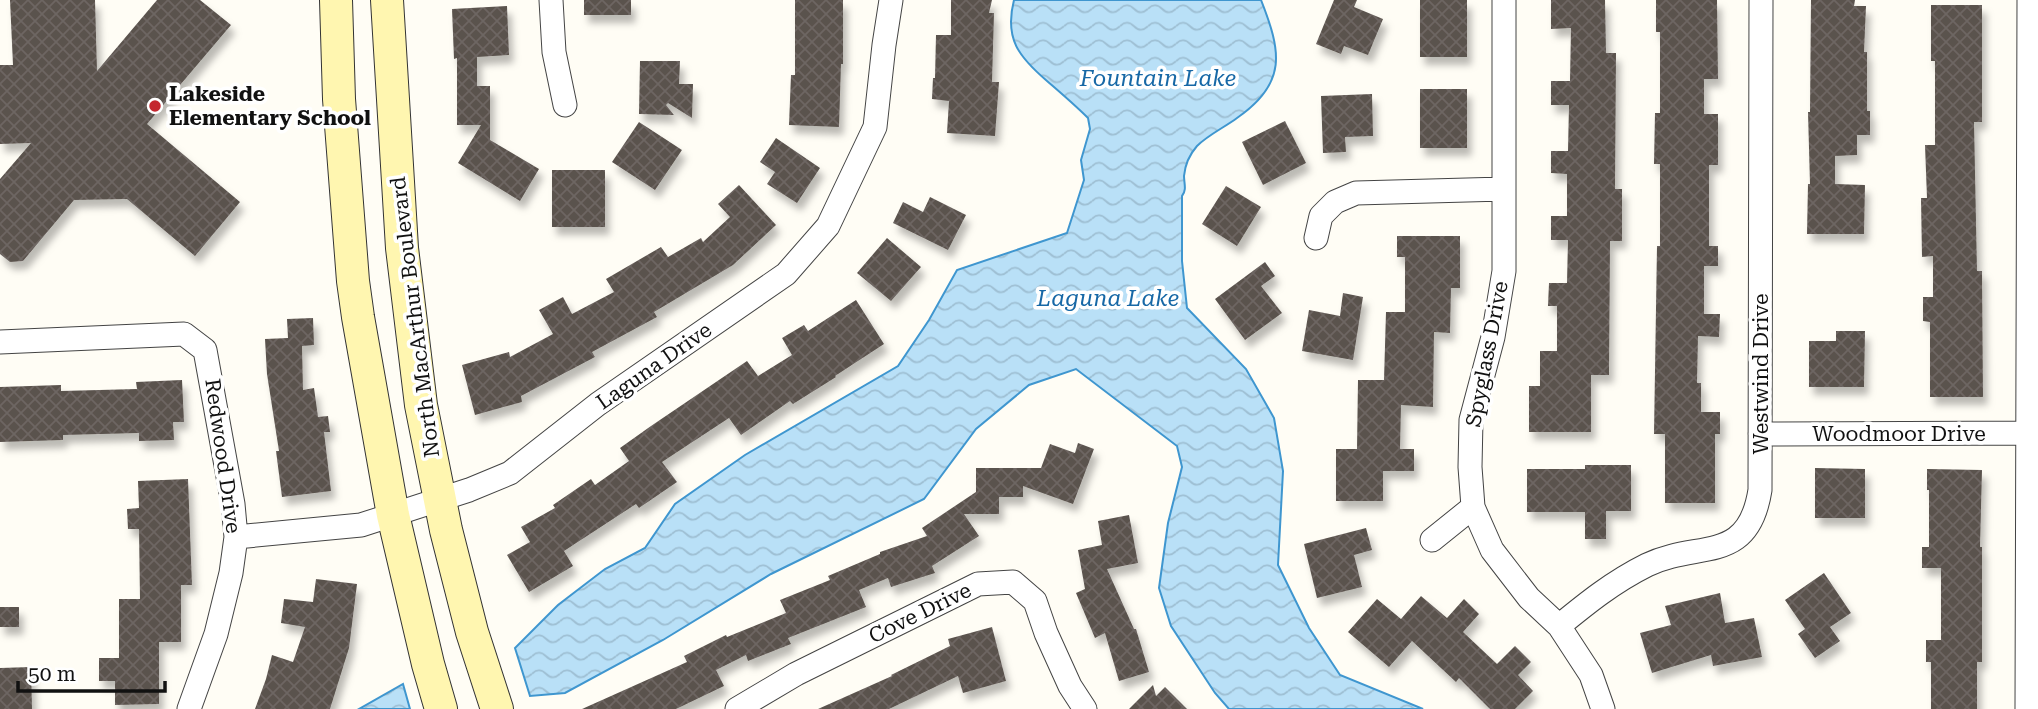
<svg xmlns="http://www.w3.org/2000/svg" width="2038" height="709" font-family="'Roboto Serif',serif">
<defs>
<pattern id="water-waves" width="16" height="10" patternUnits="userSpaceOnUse" patternTransform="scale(1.75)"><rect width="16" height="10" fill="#b9e0f7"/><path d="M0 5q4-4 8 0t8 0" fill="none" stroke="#9ebfd3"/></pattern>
<pattern id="building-cross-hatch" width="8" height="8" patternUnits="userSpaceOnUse" patternTransform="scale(1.75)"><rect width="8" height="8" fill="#5a524d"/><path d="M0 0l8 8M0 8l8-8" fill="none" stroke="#6d6662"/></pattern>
<filter id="shadow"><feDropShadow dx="4.5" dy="8" stdDeviation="3.5" flood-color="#0004"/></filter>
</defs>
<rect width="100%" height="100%" fill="#fffdf5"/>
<path fill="url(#water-waves)" stroke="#3f96cf" stroke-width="2" d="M1014,0h247c20,51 27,83 -24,118 -12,9 -29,17 -40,28 -7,8 -12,19 -13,30 0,7 3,14 -2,20v65l5,47 59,61 28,49 9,53 -5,94 31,63 31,47 83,34h-194l-14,-16 -44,-67 -12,-38 9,-65 14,-56 -5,-21 -101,-77 -47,16 -53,44 -52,70 -153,75 -108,66 -98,53 -35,3 -15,-48 43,-43 47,-36 40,-21 30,-44 70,-49 153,-89 31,-46 28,-50 110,-37 17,-53 -3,-20 9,-31 -2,-11c-13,-13 -27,-25 -41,-37 -28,-24 -43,-42 -33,-81z
M403,684l7,25h-51z"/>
<path fill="url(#building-cross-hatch)" filter="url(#shadow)" d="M10,0h85l2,71 60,-71h43l31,25 -84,99 93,78 -45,54 -68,-57 -53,1 -51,61 -13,1 -10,-8v-75l31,-36 -31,1v-79h13z
M584,0h47v15h-47z
M795,0h48v64h-2l-2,63 -50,-2 2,-50h4z
M951,0h41l-3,13h5l-2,69h7l-4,54 -48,-3 2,-32 -17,-2 1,-21h2l1,-43h15z
M1334,0h23l-3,7 29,12 -15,36 -24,-9 -3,8 -25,-10z
M1420,0h47v57h-47z
M1551,0h54l1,53h10l-1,136h7v52h-12l-1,134h-18v57h-62v-46h11v-35h17v-45h-9l1,-23h18l1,-43h-17v-24h16v-42l-16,-1v-22h17l1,-46h-18v-24h19l1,-53 -20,1z
M1656,0h61l1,79h-14v35h14v51h-9v81h9v20h-14v48h16l-1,23 -21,-1 -1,47h4v29h19v22h-5v69h-50v-69h-11l3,-188h3v-82h-6l1,-51h5v-81h-4z
M1811,0h44l-1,6h12l-2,46h3v59h3v24h-13v20l-22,1v28l30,1 -1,49h-57l1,-50h2l-2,-72h2z
M1931,5h51v117h-8l3,149h5l1,126h-53v-75l-7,-1v-24h10v-41l-11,1 -1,-59h6l-2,-53h10v-84h-4z
M507,6l2,49 -32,2v29h13v54l49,29 -19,32 -62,-38 23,-38h-24v-67l-3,1 -2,-50z
M640,61h40l-1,23h14l-1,34 -24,-15 -2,2 8,10 -35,-1z
M1420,89h47v59h-47z
M1372,94l1,42 -28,1 1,15 -23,1 -2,-57z
M1285,121l21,42 -43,22 -21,-43z
M639,122l43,28 -27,40 -43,-28z
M776,138l44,30 -23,35 -30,-19 8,-12 -15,-10z
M552,170h53v57h-53z
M739,185l37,40 -43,40 -79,47 3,5 -65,35 3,5 -74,39 1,6 -47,13 -13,-50 47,-13 1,5 43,-23 -14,-24 24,-13 9,17 42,-22 -8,-13 55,-32 7,10 33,-19 2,4 27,-25 -12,-13z
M1226,186l35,21 -24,39 -35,-22z
M930,197l36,18 -18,35 -55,-27 10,-21 20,10z
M1397,236h63v52h-9l-1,45 -16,-1 -1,75 -32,-2 -1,44h14v22h-31v30h-47v-52h21l1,-69h26l2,-68h19v-55h-8z
M887,238l34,29 -30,34 -34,-28z
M1265,262l10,14 -14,10 21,27 -37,27 -30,-41z
M1343,293l20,4 -10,63 -51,-9 7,-41 31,6z
M856,300l28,44 -49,32 1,1 -43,27 -3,-3 -49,34 -12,-17 -67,44 15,20 -38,26 -3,-4 -72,47 9,15 -44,26 -22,-37 23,-13 -9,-15 34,-19 -2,-3 38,-26 4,6 34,-24 -9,-13 31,-22 96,-65 11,15 34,-21 -10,-17 22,-13 4,6z
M313,318l1,27 -12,1 1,44 11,-2 4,29 10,-1 2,16h-6l7,59 -49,6 -6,-46h3l-12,-77 -2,-35 23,-1 -1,-19z
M1836,331h29l-1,56h-55v-46h27z
M182,380l2,42h-11l1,18 -35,1v-8l-76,2v5l-63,2v-55l61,-2v6l76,-2 -1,-7z
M1078,443l16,6 -21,55 -50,-18v11h-24v17h-35l15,22 -47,30 3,7 -44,14 -3,-9 -29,12 7,17 -78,31 3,6 -43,17 -2,-6 -30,15 8,16 -48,23h-94l105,-47 -3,-6 42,-21 1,2 59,-24 -6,-13 50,-20 -2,-4 52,-22v-2l47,-16 -5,-8 54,-36v-24h65l9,-24 25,9z
M1585,465h46v46h-25v28h-21v-27h-58v-43h58z
M1815,468l50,1v49h-50z
M1927,469l55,1 -2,77h2v115h-5v47h-46v-47h-5v-22h15v-72h-19v-21h7v-57h-2z
M188,479l4,106h-11v57h-22v62l-44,1v-24h-16v-23h20v-59h21l-1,-70h-11l-1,-20 12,-1 -1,-27z
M1129,515l9,48 -31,6 27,60h2l13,43 -30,9 -14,-48 -10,5 -19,-45 9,-4 -7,-39 24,-5 -4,-24z
M1366,528l6,22 -18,5 8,32 -45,11 -13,-54z
M1824,573l27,40 -21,14 10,14 -25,17 -17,-24 7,-5 -20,-29z
M316,579l41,5 -8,64 -19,61h-75l11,-30 6,-24 21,7 12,-35 -24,-4 3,-24 29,3z
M1720,593l5,30 29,-5 8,39 -49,9 -2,-11 -59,18 -12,-40 31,-8 -6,-19z
M1421,596l26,22 17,-19 15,15 -16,18 34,32 18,-18 16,16 -13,13 15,16 -18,18h-25l-31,-31 -3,4 -44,-41 -23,26 -41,-35 29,-33 24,20z
M0,607h19v20h-19z
M992,627l14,54 -43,12 -5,-17 -69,33h-71l74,-33 -1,-1 59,-29 -2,-7z
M31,667l1,42h-32v-41z
M1153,685l3,11 9,-9 22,22h-58z"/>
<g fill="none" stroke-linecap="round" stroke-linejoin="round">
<g stroke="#444" stroke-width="25">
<path id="street" d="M551,0l3,52 11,53
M1504,0v271l-11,66 -22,83 -1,47 3,40 19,43 37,48 30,28 32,49 12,34
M1316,238l5,-22 14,-14 21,-9 148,-4
M0,342l184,-8 21,16 28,154 3,33 -5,36 -15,61 -27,75
M1760,434l278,-1
M236,537l125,-12 108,-35 41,-17 88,-69 188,-130 42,-48 47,-99 9,-82 7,-45
M1432,540l41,-33
M1559,626c28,-23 54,-44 88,-61 51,-25 101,1 113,-75l1,-490
M737,709l59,-35 182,-90 35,-2 22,19 11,32 24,53 15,23
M2027,709l2,-709"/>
</g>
<g stroke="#333" stroke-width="34">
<path id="secondary" d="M336,0l3,99 14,182 5,36 35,198 35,149 13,45
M387,0l15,248 19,157 25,125 26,102 25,77"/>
</g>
<use href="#street" stroke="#fff" stroke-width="23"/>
<use href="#secondary" stroke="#fff6b0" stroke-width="32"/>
</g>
<circle fill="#c4262e" stroke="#fff" stroke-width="2.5" cx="155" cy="106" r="7"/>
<g text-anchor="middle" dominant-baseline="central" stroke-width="7" stroke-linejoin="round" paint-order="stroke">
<g font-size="21" font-weight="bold" fill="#111" stroke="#fff" text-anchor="start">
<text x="169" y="94">Lakeside<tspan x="169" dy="24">Elementary School</tspan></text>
</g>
<g font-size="21" fill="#111" stroke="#fff">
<text transform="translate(415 317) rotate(-97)">North MacArthur Boulevard</text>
<text transform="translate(1487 354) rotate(-79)">Spyglass Drive</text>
<text transform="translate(654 366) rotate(-35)">Laguna Drive</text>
<text transform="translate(1761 374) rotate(-90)">Westwind Drive</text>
<text x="1899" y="434">Woodmoor Drive</text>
<text transform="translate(223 456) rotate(82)">Redwood Drive</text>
<text transform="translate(920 613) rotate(-26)">Cove Drive</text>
</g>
<g font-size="23" font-style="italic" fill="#1768a6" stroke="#fff">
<text x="1158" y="78">Fountain Lake</text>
<text x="1108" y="298">Laguna Lake</text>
</g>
</g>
<path d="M18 681v10h147v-10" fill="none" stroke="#111111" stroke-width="3.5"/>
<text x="28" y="681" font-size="21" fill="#111111" stroke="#ffffff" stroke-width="5" paint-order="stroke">50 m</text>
</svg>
